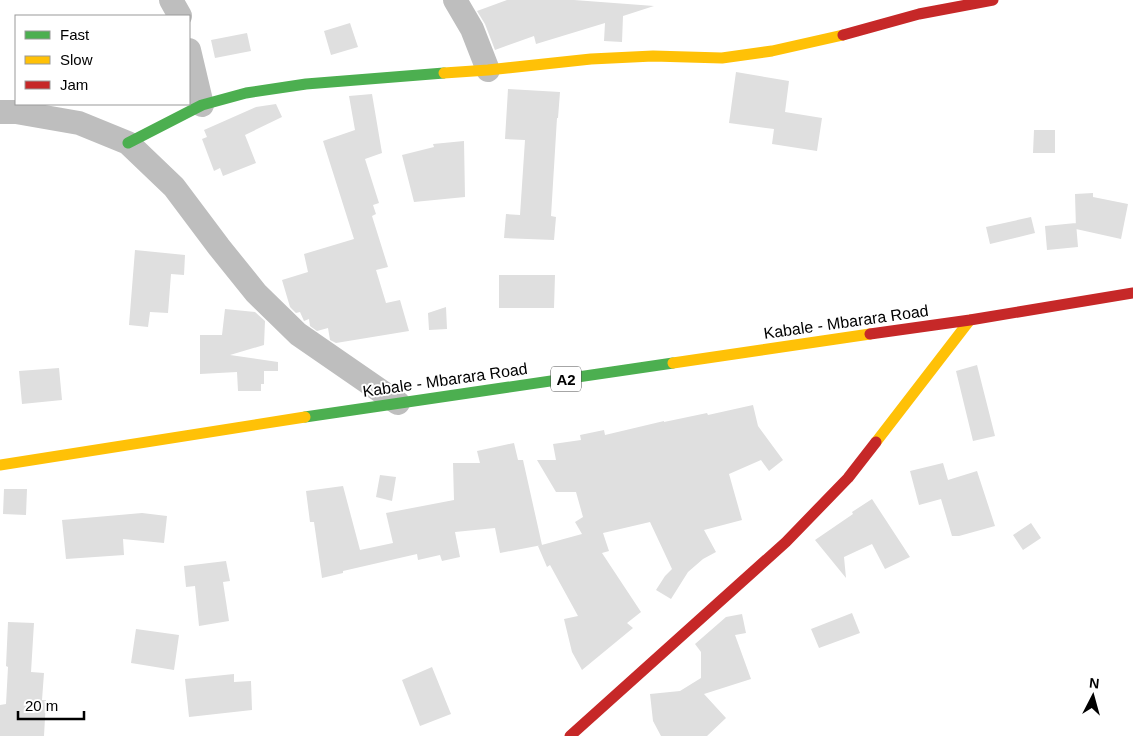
<svg xmlns="http://www.w3.org/2000/svg" width="1133" height="736" font-family="Helvetica,sans-serif">
<rect width="100%" height="100%" fill="#fff"/>
<path fill="#dfdfdf" d="M507,0h67l80,6 -31,10 -1,26 -18,-1 1,-18 -69,21 -2,-8 -39,14 -10,-26 -8,-13z
M350,23l8,24 -27,8 -7,-24z
M247,33l4,18 -36,7 -4,-18z
M736,72l53,9 -4,31 37,6 -5,33 -45,-7 2,-15 -45,-6z
M508,89l52,3 -2,26h-1l-6,98 5,1 -2,23 -50,-2 2,-24 14,1 5,-75 -20,-1z
M372,94l10,59 -17,6 14,44 -6,2 3,9 -4,2 16,51 -12,3 10,33 14,-3 9,31 -73,12 -6,-3 -2,-12 -11,3 -7,-5 -1,-7 -5,2 -4,-9 -4,1 -6,-6 -8,-27 26,-8 -4,-18 50,-15 -31,-98 32,-11 -6,-34z
M276,104l6,13 -37,18 11,28 -33,13 -3,-8 -6,3 -12,-32 5,-2 -3,-7 52,-23z
M1034,130h21v23h-22z
M464,141l1,56 -51,5 -12,-47 32,-8 -1,-3z
M1093,193v4l35,7 -7,35 -45,-10 -1,-35z
M1031,217l4,16 -45,11 -4,-17z
M1076,223l2,24 -31,3 -2,-24z
M135,250l50,5 -1,20 -13,-1 -3,39 -18,-1 -2,15 -19,-2z
M499,275h56l-1,33h-55z
M446,307l1,22 -18,1 -1,-17z
M225,309l30,3 10,9 -1,24 -34,10 48,7v9h-14v13h-3v7h-23l-1,-19 -37,2v-39h22z
M977,365l18,71 -22,5 -17,-70z
M59,368l3,32 -40,4 -3,-33z
M753,405l5,21 25,34 -14,11 -8,-11 -32,14 13,46 -38,10 12,22 -13,7 -15,13 -17,27 -15,-9 9,-14 7,-7 -22,-47 -47,11 6,18 -7,2 39,59 -14,11 6,5 -51,42 -10,-18 -8,-33 14,-3 -28,-51 -3,2 -9,-21 44,-12 -7,-12 8,-5 -7,-25h-20l-19,-32h19l-3,-16 28,-4 -1,-5 24,-5 1,5 59,-14v1l43,-9 1,2z
M514,443l4,17h5l19,85 -42,8 -5,-25 -40,4 5,25 -18,4 -2,-6 -22,5 -1,-6 -74,17v2l-21,5 -8,-56h-4l-4,-31 37,-5 17,64 33,-7 -7,-30 68,-13 -1,-37h27l-3,-12z
M943,463l5,17 29,-9 18,55 -36,10h-7l-11,-37 -22,6 -9,-34z
M380,475l16,2 -4,24 -16,-4z
M4,489h23l-1,26 -23,-1z
M872,499l38,58 -25,12 -13,-25 -28,13 2,21 -31,-38 38,-26 -1,-2z
M142,513l25,3 -3,27 -41,-4 1,16 -58,4 -4,-39z
M1031,523l10,15 -18,12 -10,-15z
M226,561l4,20 -7,1 6,39 -30,5 -4,-40 -9,1 -2,-21z
M852,613l8,20 -41,15 -8,-19z
M742,614l4,19 -11,2 16,44 -47,15 22,24 -19,18h-46l-8,-15 -3,-27 30,-3 21,-13v-26l-6,-8 31,-27z
M8,622l26,1 -3,49 13,1 -2,27h4l-2,36h-44v-31l6,-1 2,-37 -2,-1z
M136,629l43,6 -5,35 -43,-7z
M432,667l19,47 -31,12 -18,-46z
M234,674v8l17,-1 1,29 -63,7 -4,-38z"/>
<g fill="none" stroke-linecap="round" stroke-linejoin="round">
<path stroke="#bebebe" stroke-width="24" d="M171,0l9,16
M455,0l17,29 16,41
M189,50l13,55
M0,112h16l63,11 49,20 46,44 45,60 37,46 42,41 100,69"/>
<path stroke="#4caf50" stroke-width="11" d="M128,143l74,-38 44,-12 60,-9 138,-11
M305,417l368,-54"/>
<path stroke="#ffc107" stroke-width="11" d="M444,73l44,-3 103,-11 62,-3 69,2 50,-7 71,-16
M673,363l197,-29
M876,442l94,-122
M0,465l305,-48"/>
<path stroke="#c62828" stroke-width="11" d="M843,35l76,-21 74,-14
M870,334l100,-14 163,-27
M570,736l216,-194 62,-64 28,-36"/>
</g>
<g text-anchor="middle" dominant-baseline="central" stroke-width="4" stroke-linejoin="round" paint-order="stroke">
<rect fill="#fff" stroke="#4c4c4c" stroke-width="1" x="551" y="366.5" width="30" height="25" rx="4"/>
<g font-size="15" font-weight="bold" fill="#000">
<text x="566" y="379">A2</text>
</g>
<g font-size="16" fill="#000" stroke="#fff">
<text transform="translate(846 322) rotate(-8)">Kabale - Mbarara Road</text>
<text transform="translate(445 380) rotate(-8)">Kabale - Mbarara Road</text>
</g>
</g>
<rect x="15" y="15" width="175" height="90" fill="#ffffff" stroke="#999999"/>
<rect x="25" y="31" width="25" height="8" fill="#4caf50" stroke="#999999"/>
<text x="60" y="40" font-size="15" fill="#000000">Fast</text>
<rect x="25" y="56" width="25" height="8" fill="#ffc107" stroke="#999999"/>
<text x="60" y="65" font-size="15" fill="#000000">Slow</text>
<rect x="25" y="81" width="25" height="8" fill="#c62828" stroke="#999999"/>
<text x="60" y="90" font-size="15" fill="#000000">Jam</text>
<g transform="translate(1093 696) rotate(6)" stroke="#ffffff" stroke-width="4" paint-order="stroke">
<path d="M0-4L9 19L0 12L-9 19Z" fill="#000000"/>
<text y="-8" font-size="14" font-weight="bold" text-anchor="middle" fill="#000000">N</text>
</g>
<path d="M18 711v8h66v-8" fill="none" stroke="#000000" stroke-width="2.5"/>
<text x="25" y="711" font-size="15" fill="#000000" stroke="#ffffff" stroke-width="4" paint-order="stroke">20 m</text>
</svg>
